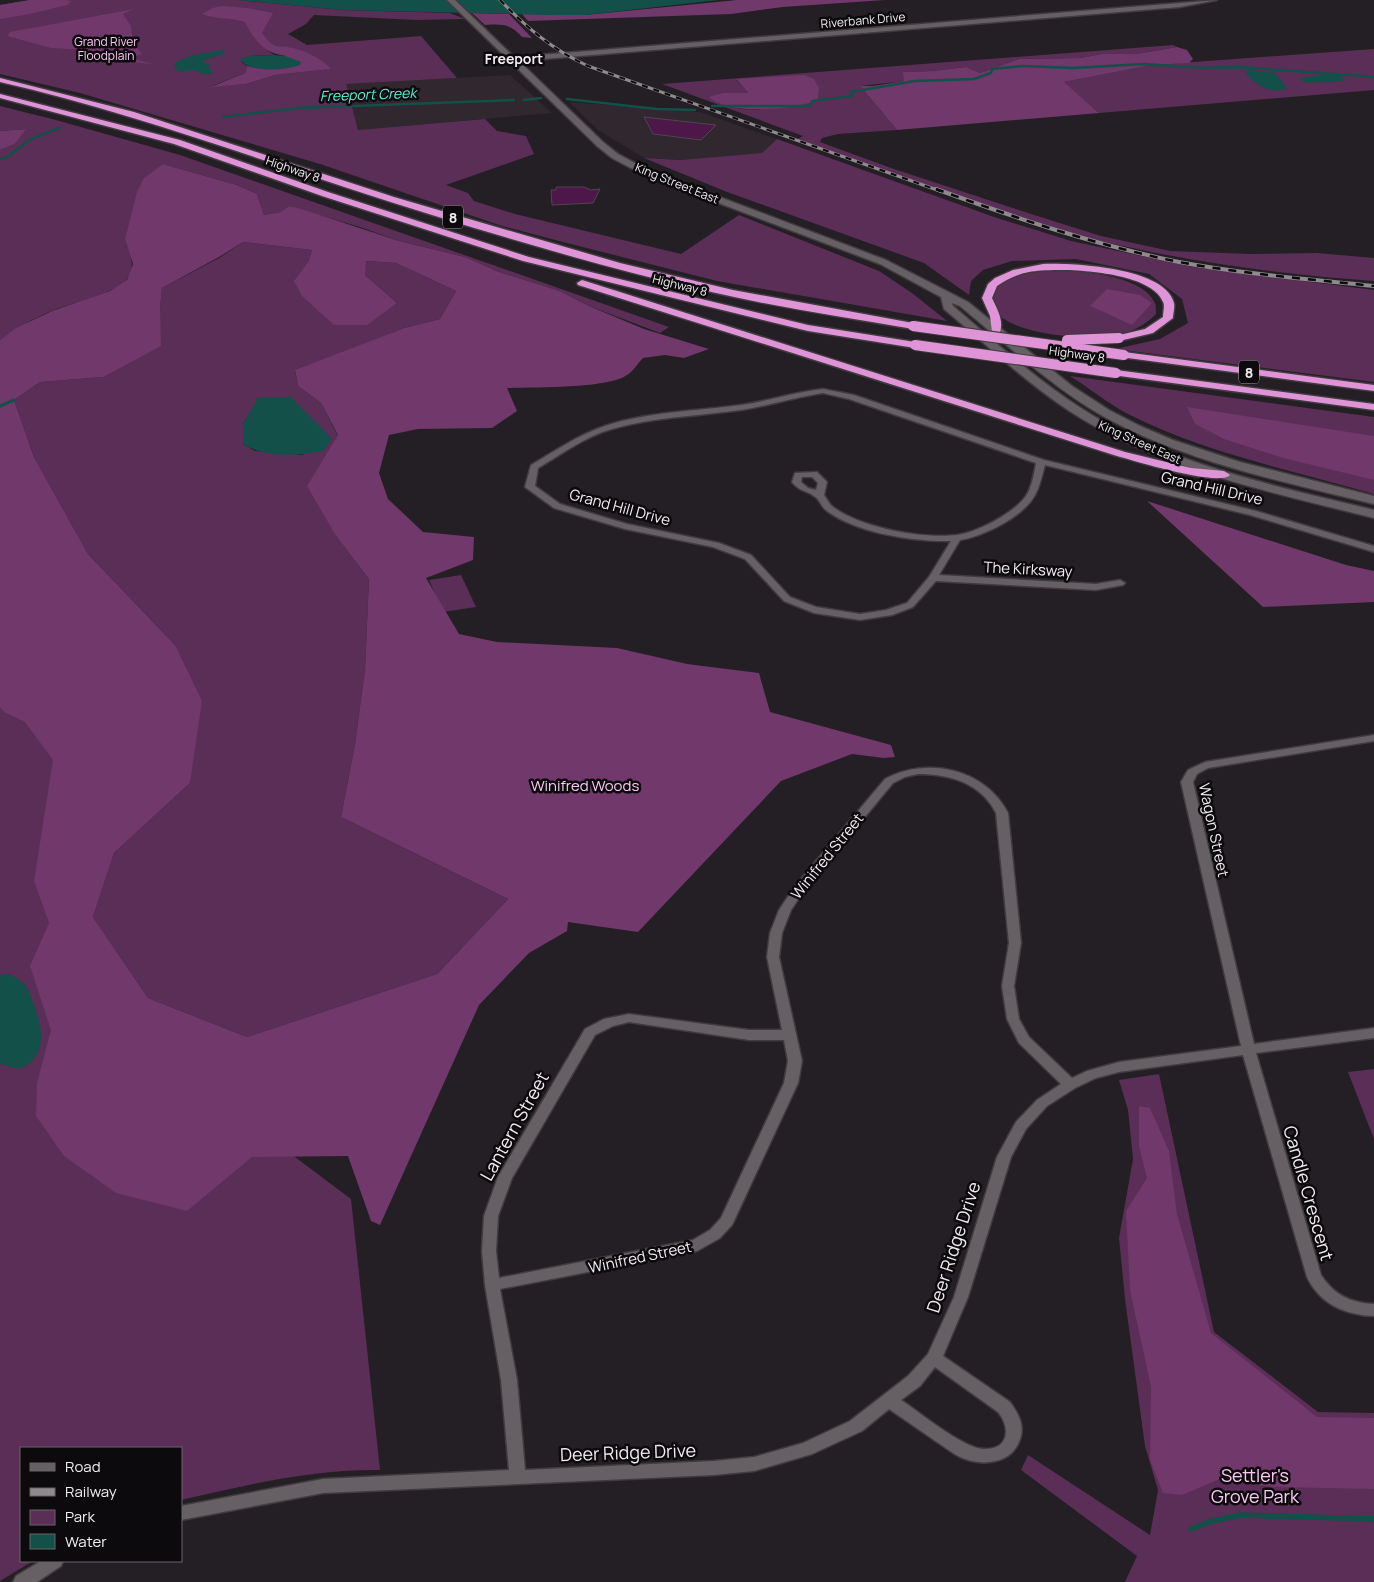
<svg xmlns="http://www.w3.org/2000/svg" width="1374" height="1582" font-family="Manrope,sans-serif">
<rect width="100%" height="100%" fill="#241f24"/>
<path fill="#30272f" d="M510,75l42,38 -194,17 -13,-46z
M569,102l131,10 77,27 -15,14 -82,7 -36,-2 -46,-28z"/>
<path fill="#5a2e56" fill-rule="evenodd" d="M30,0h209l104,10 107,3 15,6 -49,1 -102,-5 -8,9 -18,10 19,11 114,-9 36,42 -111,6 12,46 127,-11 12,12 29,5 8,18 -88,31 22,8 6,8 41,13 166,40 58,-39 140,56 33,22 35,28 -230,-40 -154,-39 -61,-16 -182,-62 -240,-71 -80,-19v-69zM266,49l64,20 -55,6 -29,9 -34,2 33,-13 2,-7 -6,-4 8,-6 25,-1z
M1173,45l4,2 -41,7h-34l-22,4 -61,1 -39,14 -15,-6 -33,4 -28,1 1,9 -45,5 37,44 -59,4 -16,4 -2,4 71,26 140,46 70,22 69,15 81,3 66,-1 57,5v23c-95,-7 -188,-19 -281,-42 -100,-25 -197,-65 -295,-100l5,-3 -141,-52zM736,80l81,22c-25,1 -49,10 -75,7 -11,-1 -23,-8 -34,-12l14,-4h28z
M1374,49v41l-275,23 -36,-31 89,-17z
M0,106l56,14 124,35 489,172 -9,6 -71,-27 -29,-15 -61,-19 -34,-15 -66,-16 -39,-14 -71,-21 -9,6 -16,3 -7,-21 -20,-9 -74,-21 -38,75c5,14 11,27 2,40 -8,13 -58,25 -73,31 -20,8 -38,18 -54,30v-190l15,-6 10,-15 -25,2z
M777,139l217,78 77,24 122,26 181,23v92l-259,-33 45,-10 28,-16 -6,-24 -33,-25 -73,-15 -64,2 -29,9 -12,11 -2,14 -45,-32 -197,-71 -83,-34 36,2 82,-7z
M243,242l69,8 -4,12 89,41 -32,-28v-14l31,2 60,28 -16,28 -36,9 -109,43 3,15 23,17 17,33 -11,19 9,81 33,43 -4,90 -10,75 -14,73 167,82 -71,75 -190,63 -99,-39 -55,-81 21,-64 76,-70 -15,-138 -87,-91 -54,-97 -20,-57 26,-18 64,-5 56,-31v-38l2,-20 57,-30zM247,417l57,38 -49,-4 -12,-7v-20z
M1055,270c25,1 88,5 100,33 1,2 1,8 1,11 -8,8 -15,13 -26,17 -30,11 -117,7 -137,-22 -1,-3 -2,-8 -3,-12 13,-24 40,-24 65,-27z
M1070,376l304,41v77c-82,-24 -166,-40 -244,-79 -22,-11 -39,-26 -60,-39z
M461,575l15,32 -33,5 -14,-32z
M0,618l90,123 -18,249 279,209 29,271c-67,-1 -134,15 -199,30v-52h-160v113h12l-33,20z
M1374,1069v70l-26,-67z
M1159,1074l55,258 104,80 56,1v169h-249l12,-26 -116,-86 7,-15 122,80 8,-45 -13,-44 -20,-147 -6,-61 14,-79 -5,-49 -9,-30z"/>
<path fill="#70386b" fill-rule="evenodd" d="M30,0h36l5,1 -4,4 -37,9 -30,5v-14z
M737,0h148l-102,7 -52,7 -203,7 -6,-7 63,1z
M222,6l26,2 25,5 -11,20c4,5 8,11 14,13 4,1 9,0 12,1 16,3 32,10 43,22l-56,6 -29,9 -35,3 34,-14 2,-7 11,2 28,-12c-22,-2 -32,-16 -41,-34 -14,-5 -30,-2 -43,-8l10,-6z
M134,9l-11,5 8,12 2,17 9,11 -6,2 -1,3 17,5 -21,-2 -44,-12 -36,-2 -44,-12 3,-4z
M472,13l37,1 23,24 -10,-1c-11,-13 -20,-13 -37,-12z
M1177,47l10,3 6,9 -4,4 -37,2 -88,17 35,31 -202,17 -37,-44h13l31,-5 -1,-9 29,-1 34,-4 14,6 39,-14 61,-1 22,-4h34z
M804,75l10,4 5,9 -2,14c-12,1 -22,5 -34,6 -25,2 -54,4 -75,-11l14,-4h27l-13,-14z
M26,129l-11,15 -15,6v-19z
M163,164l74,21 20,9 7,21 16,-3 9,-6 13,3 97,32 66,16 34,15 61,19 29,15 55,23 65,20 -25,9 -19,-3 -22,3c-5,5 -10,14 -16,17 -20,14 -94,12 -120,13l10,23 -25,17 -74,1 -29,6 -10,38 9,26 35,33 51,5 -1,23 -47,18 33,56 38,8 120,6 70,16 72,9 11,39 121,33 4,12 -11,1 -32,-4 -71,27 -143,151 -70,-10 -1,9 -38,22 -50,52 -99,220 -9,-4 -23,-65 -96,1 -65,54 -71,-18 -52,-37 -28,-40 1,-33 14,-53 -21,-64 19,-43 -15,-42 19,-121 -28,-38 -21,-10 -4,-5v-367l16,-12 36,-17 58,-20 17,-11 6,-16 -8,-25 12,-47 7,-14zM243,242l69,8 -4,12 -14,19 8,15 32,29h33l30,-22 -32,-28 1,-14 30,2 60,28 -16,28 -36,9 -109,42 3,16 23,17 17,32 -31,51 29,50 33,43 -4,90 -10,75 -14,73 167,82 -71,75 -190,63 -99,-39 -55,-81 21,-64 76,-70 12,-82 -27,-56 -87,-91 -54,-97 -20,-57 26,-18 64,-5 57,-31 -1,-38 2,-20 57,-31z
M1107,289l33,6 12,8 -20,22 -42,-19z
M1187,407l187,29v44l-91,-22 -59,-19 -29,-15z
M1147,501l199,64 28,6v31l-111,5z
M1139,1106l11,2 19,43 8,63 34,119 106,84 57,1v71l-100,-2 -54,-8 -38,16 -19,-2 -13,-33 1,-73 -21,-97 -4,-79 21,-33 -8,-32z"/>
<path fill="#125049" d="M239,0h480l-134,15h-35l-207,-5z
M222,50l4,3 -24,8 8,4 -1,3 4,5c-6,3 -12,1 -18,-3l-15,2 -6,-5 2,-5 17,-7z
M274,55l11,1 16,6 -1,3c-14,5 -51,9 -60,-6l9,-3z
M1253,70l22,3 12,15c-17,7 -30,-3 -41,-14l1,-3z
M1326,74l12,1 7,4 -2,2 -36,2 -9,-4z
M291,397l41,42 -9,12c-24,5 -58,7 -80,-7v-20l15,-26z
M8,974c5,2 12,5 16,10 5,5 7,14 10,21 9,23 14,53 -15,64l-19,-5v-89z"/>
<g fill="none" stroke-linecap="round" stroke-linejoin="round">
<path stroke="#125049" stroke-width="2.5" d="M567,99l90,10 38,1
M524,100l17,-2
M712,106h98l2,-5 40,-5 -1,-4 64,-11 59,-2 17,-6 1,-4 30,-3 51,2 71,-4 57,4 38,-1 135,10
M223,117l75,-9 216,-8
M0,159l7,-2 24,-18 28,-11"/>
<path stroke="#125049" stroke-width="3" d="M0,406l14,-6"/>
<path stroke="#125049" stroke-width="5.5" d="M1191,1529l21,-8 29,-6 133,4"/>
</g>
<path fill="#4d1749" stroke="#4d474c" d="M644,117l72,8 -15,15 -48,-6z
M556,187h28l7,3 9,-1 -7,14 -41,2 -1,-15h5z"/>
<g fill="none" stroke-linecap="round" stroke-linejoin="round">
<g stroke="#403b3f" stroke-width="3">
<path id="street" d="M823,389l31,6 190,65 212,51 118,35v6l-124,-37 -205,-50c-3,10 -5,21 -10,30 -12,22 -51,41 -75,45l-21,35 157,9 24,-4 5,3 -2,2 -27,5 -160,-9 -23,26 -21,8 -32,5 -46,-7 -30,-12 -39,-42 -32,-12 -88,-18 -71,-21 -29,-21 6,-22c24,-14 47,-30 74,-39 40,-14 93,-15 136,-21 27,-4 54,-13 82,-16zM823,393l26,6 187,64c-2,11 -4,24 -10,33 -12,17 -48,36 -69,39 -34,4 -96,-7 -124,-28 -4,-3 -6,-8 -9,-12l3,-13 -10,-10 -22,1 -3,9c8,10 14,8 22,14 6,3 7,11 13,15 30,22 87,31 124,30l-22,36 -22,26 -21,7 -26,4 -44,-7 -26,-10 -39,-42 -32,-12 -92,-19 -67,-20 -25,-18 3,-18c24,-14 48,-32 74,-39 42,-12 86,-13 129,-19 27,-4 54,-13 82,-17zM802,477h10l6,6 -2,7 -8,-2 -7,-6z
M1374,735v6l-166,27 -11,6 -4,8 61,262 120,-16v10l-118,15 65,222c13,20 30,28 53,29v12c-29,-1 -54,-12 -67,-39l-64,-222 -124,17 -23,6 -21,10 -28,18 -21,23 -15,28 -43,140 -25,59 67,46c10,14 16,26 8,42 -10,21 -39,22 -58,13 -8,-4 -15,-10 -23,-15 -16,-11 -32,-22 -48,-33l-27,22 -50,23 -58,17 -40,4 -391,18 -142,27v-14l142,-27 186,-9 -8,-90 -16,-95 -3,-34 2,-35 14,-39 87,-148 19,-10 25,-5 120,16h33l-15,-73 3,-24 9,-23 16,-24 90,-107c43,-23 100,-10 123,34l13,130 -7,43 5,33 10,18 43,41 15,-7 32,-9 122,-16 -60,-264 7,-12 17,-8zM918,774c32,0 63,9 78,39l13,130 -7,43 5,33 12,24 42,41 -24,16 -21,22 -19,35 -43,140 -26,57 -20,22 -58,45 -47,22 -49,14 -40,4 -189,9 -8,-90 -17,-91 197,-38 23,-13 12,-13 66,-142 4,-22 -23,-104 3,-24 9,-23 12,-18 90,-109 12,-6zM629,1022l120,18h35l4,21 -4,22 -63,135 -11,12 -17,10 -194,38 -3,-27 2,-35 14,-38 83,-143 18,-9zM935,1367l63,45c13,16 11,38 -14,37 -22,-1 -63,-36 -83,-49l19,-14z
M41,1561h22l-2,5 -24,16h-24l3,-6z"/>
</g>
<g stroke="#403b3f" stroke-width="3">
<path id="secondary" d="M447,0h8l59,57 703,-57 -37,7 -661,54 84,81 15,12 30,16 238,90 82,42 104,84 37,24 31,16 33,14 67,22 134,34v8c-93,-23 -189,-42 -273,-89 -51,-30 -95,-71 -141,-109l-8,-3 1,3c46,39 91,81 144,112 85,49 183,69 277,92v8c-103,-26 -212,-48 -303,-106 -46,-30 -85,-68 -127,-103l-3,-12 -61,-33 -238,-90 -30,-16 -15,-12z"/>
</g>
<g stroke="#403b3f" stroke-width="3">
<path id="highway" d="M0,78l134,34 260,85 226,66 113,27 180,33 5,3 -5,3c-69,-12 -138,-22 -206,-38 -93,-21 -184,-48 -275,-76 -144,-44 -285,-99 -432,-133z
M0,94l180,46 148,52 201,65 279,68 107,17 5,3 -5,3 -107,-17 -285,-70 -201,-65 -148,-52 -174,-46z
M1043,264c29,-1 122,3 131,39 1,4 -1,11 -1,15l-20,15 -34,8 -4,-1 -1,-2 1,-2 30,-7 18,-12c0,-5 2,-12 0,-15 -12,-32 -106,-35 -134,-30 -11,2 -22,7 -32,14l-5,12c5,11 12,22 8,34h-8l-2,-16 -8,-18 6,-14 7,-6 18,-8z
M582,280l543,172 66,16 33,3 6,4c-11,12 -95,-14 -113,-19l-539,-171 -1,-2z
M1124,352l250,33v6l-254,-34 -1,-2z
M1116,370l258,34v6l-262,-35 -1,-2 1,-2z"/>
</g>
<use href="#street" fill="#666065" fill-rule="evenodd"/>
<use href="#secondary" fill="#666065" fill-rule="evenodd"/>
<use href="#highway" fill="#e094d8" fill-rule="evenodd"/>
<g stroke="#8f8a8e" stroke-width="3">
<path id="rail-far1" d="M500,0c27,28 53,50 88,66l352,125"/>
</g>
<g stroke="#8f8a8e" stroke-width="4">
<path id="rail" d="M936,189c80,29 159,56 243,73 64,12 130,17 195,24"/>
</g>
<use href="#rail-far1" stroke="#0c0a0c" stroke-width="2" stroke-dasharray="6" stroke-linecap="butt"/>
<use href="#rail" stroke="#0c0a0c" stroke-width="2.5" stroke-dasharray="8" stroke-linecap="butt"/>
<g stroke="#403b3f" stroke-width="12" stroke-linecap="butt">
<path id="highway-bridge" d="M913,326l211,29
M1067,340l52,-2
M915,345l201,28"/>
</g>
<use href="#highway-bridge" stroke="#e094d8" stroke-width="10"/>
</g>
<g text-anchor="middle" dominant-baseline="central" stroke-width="5" stroke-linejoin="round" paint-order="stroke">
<g font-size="12" fill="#f1edf0" stroke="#0c0a0c">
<text transform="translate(863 20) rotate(-5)">Riverbank Drive</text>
<text transform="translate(293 169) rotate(19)">Highway 8</text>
<text transform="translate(677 183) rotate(22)">King Street East</text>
<text transform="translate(680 285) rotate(14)">Highway 8</text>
<text transform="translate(1077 354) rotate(8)">Highway 8</text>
<text transform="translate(1140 442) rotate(24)">King Street East</text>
</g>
<g font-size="12" fill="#fbc8f4" stroke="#0c0a0c">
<text x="106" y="41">Grand River<tspan x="106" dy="14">Floodplain</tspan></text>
</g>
<g font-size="14" font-weight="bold" fill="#f1edf0" stroke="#0c0a0c">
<text x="514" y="58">Freeport</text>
</g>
<g font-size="14" font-style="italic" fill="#55f4df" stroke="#0c0a0c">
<text transform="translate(368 94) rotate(-2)">Freeport Creek</text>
</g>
<g fill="#0c0a0c" stroke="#aca9ac" stroke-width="1">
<rect x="443" y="205.5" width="20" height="23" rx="4"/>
<rect x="1239" y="360.5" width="20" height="23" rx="4"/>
</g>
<g font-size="14" font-weight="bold" fill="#f1edf0">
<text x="453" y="217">8</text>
<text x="1249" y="372">8</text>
</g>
<g font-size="15" fill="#f1edf0" stroke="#0c0a0c">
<text transform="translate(1212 488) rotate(13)">Grand Hill Drive</text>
<text transform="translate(620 507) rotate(15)">Grand Hill Drive</text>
<text transform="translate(1028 569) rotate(3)">The Kirksway</text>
<text transform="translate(1214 830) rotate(78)">Wagon Street</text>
<text transform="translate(827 856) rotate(-51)">Winifred Street</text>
<text transform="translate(640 1257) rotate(-12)">Winifred Street</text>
</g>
<g font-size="15" fill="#fbc8f4" stroke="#0c0a0c">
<text x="585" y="785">Winifred Woods</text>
</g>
<g font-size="18" fill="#f1edf0" stroke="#0c0a0c">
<text transform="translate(514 1126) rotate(-61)">Lantern Street</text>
<text transform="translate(1309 1193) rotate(74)">Candle Crescent</text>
<text transform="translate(953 1247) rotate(-72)">Deer Ridge Drive</text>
<text transform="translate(628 1452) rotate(-2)">Deer Ridge Drive</text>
</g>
<g font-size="18" fill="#fbc8f4" stroke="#0c0a0c">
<text x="1255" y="1475">Settler's<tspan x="1255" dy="21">Grove Park</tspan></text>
</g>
</g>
<rect x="20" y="1447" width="162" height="115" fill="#0c0a0c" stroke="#686567"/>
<rect x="30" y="1463" width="25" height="8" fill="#666065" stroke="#686567"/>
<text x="65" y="1472" font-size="15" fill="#f1edf0">Road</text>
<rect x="30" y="1488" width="25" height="8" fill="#8f8a8e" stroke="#686567"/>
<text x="65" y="1497" font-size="15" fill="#f1edf0">Railway</text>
<rect x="30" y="1510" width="25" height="15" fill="#5a2e56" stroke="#686567"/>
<text x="65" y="1522" font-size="15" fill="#f1edf0">Park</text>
<rect x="30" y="1534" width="25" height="15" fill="#125049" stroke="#686567"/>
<text x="65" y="1547" font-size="15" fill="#f1edf0">Water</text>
</svg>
